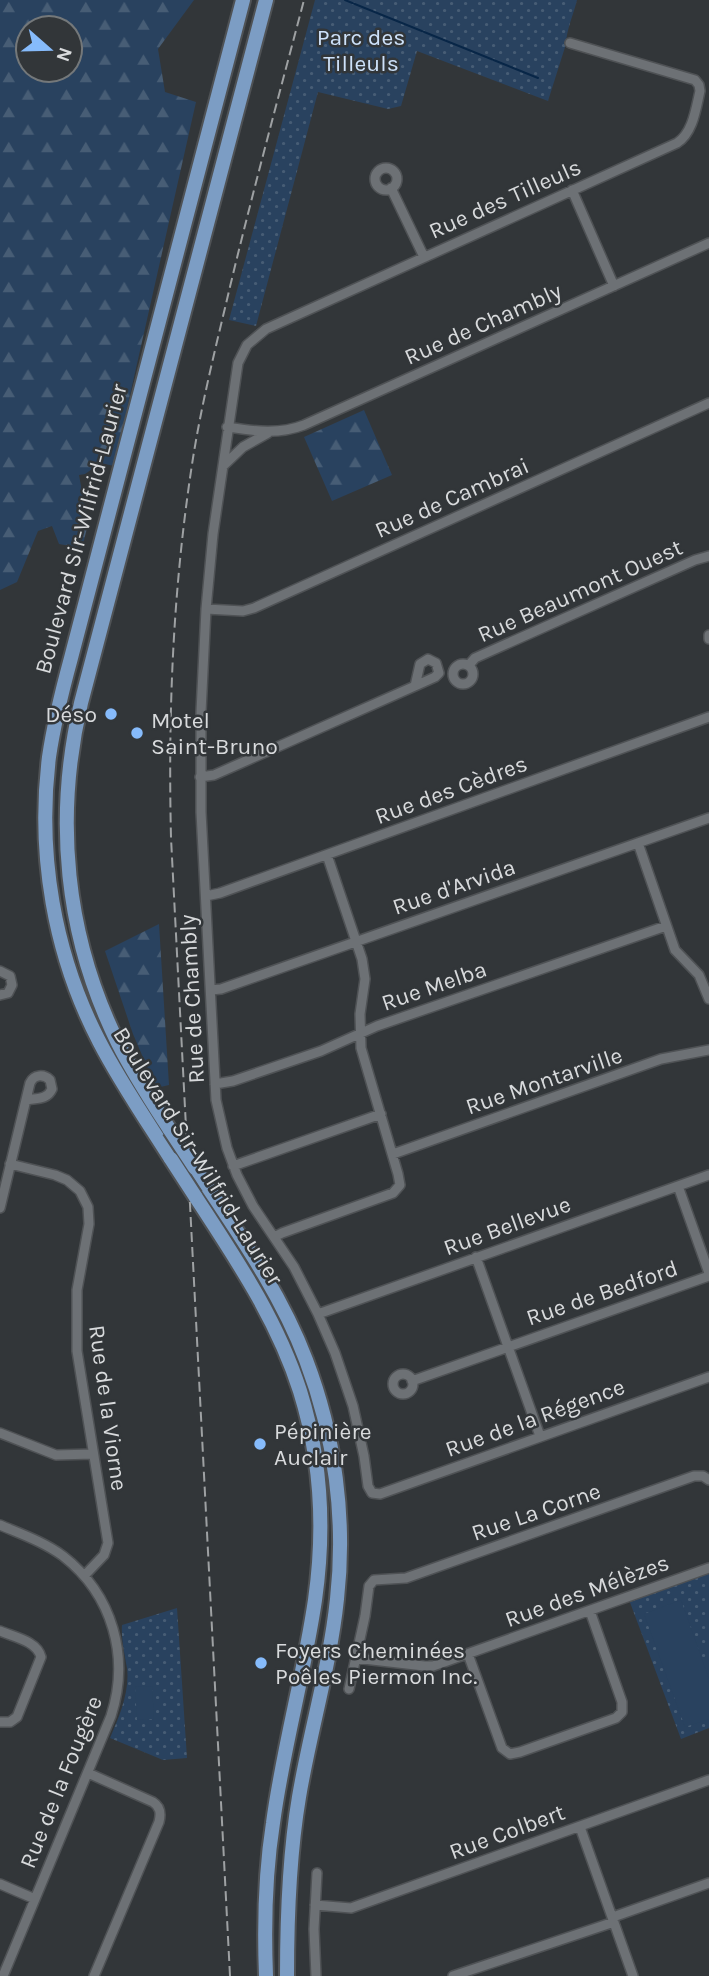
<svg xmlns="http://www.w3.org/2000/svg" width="709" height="1976" font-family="Karla,sans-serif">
<defs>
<pattern id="forest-firs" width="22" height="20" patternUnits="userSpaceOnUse" patternTransform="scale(1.75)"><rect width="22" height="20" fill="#29425f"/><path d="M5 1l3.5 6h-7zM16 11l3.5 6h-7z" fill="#475d75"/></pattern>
<pattern id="park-dots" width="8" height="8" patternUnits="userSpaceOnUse" patternTransform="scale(1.75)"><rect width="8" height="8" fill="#29425f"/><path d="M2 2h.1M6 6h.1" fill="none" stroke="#475d75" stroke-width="1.8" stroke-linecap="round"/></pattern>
</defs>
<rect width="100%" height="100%" fill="#323639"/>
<path fill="url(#forest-firs)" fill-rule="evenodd" d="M0,0h194l-36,49 7,43 31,10 -82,364 -13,-3 -16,11 -6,1 9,49 -6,24 -23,-4 -7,-18 -14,5 -21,51 -17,8zM70,28v42h-42v-42z
M364,410l28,65 -60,26 -28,-64z
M159,924l10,161 -13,3 -23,-54 -28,-83z"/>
<path fill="url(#park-dots)" d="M315,0h262c-3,13 -11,31 -11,44l-18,57 -131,-50 -16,55 -13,3 -70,-17 -62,234 -27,-6z
M709,1568v160l-28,11 -53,-142z
M177,1608l10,150 -24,2 -53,-22c9,-21 20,-46 17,-70 -2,-12 -6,-29 -5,-43z"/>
<path fill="#29425f" d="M681,1600l28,79v40l-24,8 -41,-113z
M152,1686l2,33 -17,1 -2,-33z"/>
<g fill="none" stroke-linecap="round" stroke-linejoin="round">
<path stroke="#082647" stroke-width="2" d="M345,0l193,78"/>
<g stroke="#4f5255" stroke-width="12">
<path id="street" d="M570,43l125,37 4,5 1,6c-4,17 -7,42 -23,52l-411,186 -19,16 -9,18 -25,171 -7,75 -5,103v100l15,288 11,48 10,27 16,31 41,61 24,47 17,39 18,53 11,50 4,30 4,7 8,1 329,-117
M375 179a11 11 0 1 1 22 0a11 11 0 1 1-22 0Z
M391,188l33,69
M572,190l42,96
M227,427c27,4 51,8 77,-2l405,-182
M223,466l20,-19 25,-14
M206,609l37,2 11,-3 455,-205
M709,635v4
M428,659l8,4 3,10 -4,4 -20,9 5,-22z
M453 674a10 10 0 1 1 20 0a10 10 0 1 1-20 0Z
M469,665l6,-7 220,-98 14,-4
M200,777l14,-2 201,-89
M638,843l37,107 24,25 10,24
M206,896l14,-3 489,-176
M0,971l10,5 2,9 -4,8 -8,2
M211,990l10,-1 488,-171
M215,1084l18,-3 88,-30 56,-25 289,-100
M393,1154l268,-95 48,-9
M10,1164l45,11 12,5 13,11 8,16 1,17 -12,66v61l31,192 -4,12 -20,21
M233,1166l148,-52
M678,1186l31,87
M0,1208l30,-125c4,-9 14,-9 20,-3l2,9c-5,11 -15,9 -26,11
M274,1237l8,-4 111,-40 7,-8 -2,-11 -37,-126 -1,-34 5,-35 -3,-20 -35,-104
M476,1257l64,179
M318,1314l391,-139
M393 1384a10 10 0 1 1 20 0a10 10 0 1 1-20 0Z
M412,1381l297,-105
M0,1433l56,22 37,-1
M0,1525c21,9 44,17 63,31 50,39 67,101 48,160l-108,260
M0,1631c14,6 37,10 41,26l-24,60 -7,5h-10
M468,1654l34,94 8,6 10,-2 96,-34 6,-6v-10l-32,-91
M355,1658l69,8h9l276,-98
M349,1689l16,-73 4,-30 5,-6 32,-2 288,-102h9l6,4
M88,1773l65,29c8,5 8,12 6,20l-65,154
M580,1827l53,149
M0,1884l35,15
M315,1905l36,3 358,-128
M613,1917l96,-34
M316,1976l-2,-47 3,-56
M453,1976l161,-54"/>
</g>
<g stroke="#4f5255" stroke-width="18">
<path id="primary" d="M170,1130c-18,-28 -37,-57 -52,-87 -53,-107 -64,-225 -37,-340l185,-703
M171,1159c-24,-38 -51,-77 -72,-118 -45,-87 -62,-187 -50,-284 5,-34 13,-66 22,-99l172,-658
M195,1168c41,62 85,123 111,192 29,76 40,159 31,239 -7,67 -27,132 -38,198 -10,59 -12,119 -12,179
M195,1196c41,63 82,123 105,195 21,67 25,139 15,209 -11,75 -32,148 -42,223 -8,51 -9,102 -7,153"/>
</g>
<use href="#street" stroke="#6d7175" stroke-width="9"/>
<use href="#primary" stroke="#7c9dc4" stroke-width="14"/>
<path stroke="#9ea1a3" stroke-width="2" stroke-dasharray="10 5" stroke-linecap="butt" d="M230,1976l-59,-1138c-3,-129 2,-252 22,-380 8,-50 20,-100 32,-150 24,-103 52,-205 79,-308"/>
<g stroke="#4f5255" stroke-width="18" stroke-linecap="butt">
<path id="primary-bridge" d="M170,1130l25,38
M171,1159l24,37"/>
</g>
<use href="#primary-bridge" stroke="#7c9dc4" stroke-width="14"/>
</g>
<g fill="#86bbfb" stroke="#323639" stroke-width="2.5">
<circle cx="111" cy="714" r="7"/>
<circle cx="137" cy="733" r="7"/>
<circle cx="260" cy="1444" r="7"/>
<circle cx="261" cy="1663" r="7"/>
</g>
<g text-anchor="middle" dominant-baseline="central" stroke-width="5" stroke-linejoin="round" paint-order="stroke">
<g font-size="23" fill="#cde1f9" stroke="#323639">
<text x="361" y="37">Parc des<tspan x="361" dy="26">Tilleuls</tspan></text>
</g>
<g font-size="23" fill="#d8dadc" stroke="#323639">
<text transform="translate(505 199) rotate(-24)">Rue des Tilleuls</text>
<text transform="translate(483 324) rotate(-24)">Rue de Chambly</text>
<text transform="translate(452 498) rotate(-24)">Rue de Cambrai</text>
<text transform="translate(81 529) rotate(-75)">Boulevard Sir-Wilfrid-Laurier</text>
<text transform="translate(580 591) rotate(-24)">Rue Beaumont Ouest</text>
<text transform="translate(451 790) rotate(-20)">Rue des Cèdres</text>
<text transform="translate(454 887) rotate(-19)">Rue d'Arvida</text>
<text transform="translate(434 986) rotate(-19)">Rue Melba</text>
<text transform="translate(192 999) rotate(-93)">Rue de Chambly</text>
<text transform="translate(544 1081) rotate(-19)">Rue Montarville</text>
<text transform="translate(198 1156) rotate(58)">Boulevard Sir-Wilfrid-Laurier</text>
<text transform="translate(507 1226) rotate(-20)">Rue Bellevue</text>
<text transform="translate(602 1293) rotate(-19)">Rue de Bedford</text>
<text transform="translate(108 1408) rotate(82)">Rue de la Viorne</text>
<text transform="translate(535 1418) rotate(-20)">Rue de la Régence</text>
<text transform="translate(536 1512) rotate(-19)">Rue La Corne</text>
<text transform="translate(587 1591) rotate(-20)">Rue des Mélèzes</text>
<text transform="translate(61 1782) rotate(-68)">Rue de la Fougère</text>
<text transform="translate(507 1832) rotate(-20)">Rue Colbert</text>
</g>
<g font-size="23" fill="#d8dadc" stroke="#323639" text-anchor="start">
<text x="97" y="714" text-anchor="end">Déso</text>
<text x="151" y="720">Motel<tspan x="151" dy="26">Saint-Bruno</tspan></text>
<text x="274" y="1431">Pépinière<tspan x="274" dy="26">Auclair</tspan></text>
<text x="275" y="1650">Foyers Cheminées<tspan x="275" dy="26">Poêles Piermon Inc.</tspan></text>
</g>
</g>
<g transform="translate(49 49) rotate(110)"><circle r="33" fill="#323639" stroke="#74787a" stroke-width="2"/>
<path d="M0-5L12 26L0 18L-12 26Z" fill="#86bbfb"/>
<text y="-10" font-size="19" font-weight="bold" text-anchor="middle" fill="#d8dadc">N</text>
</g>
</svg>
